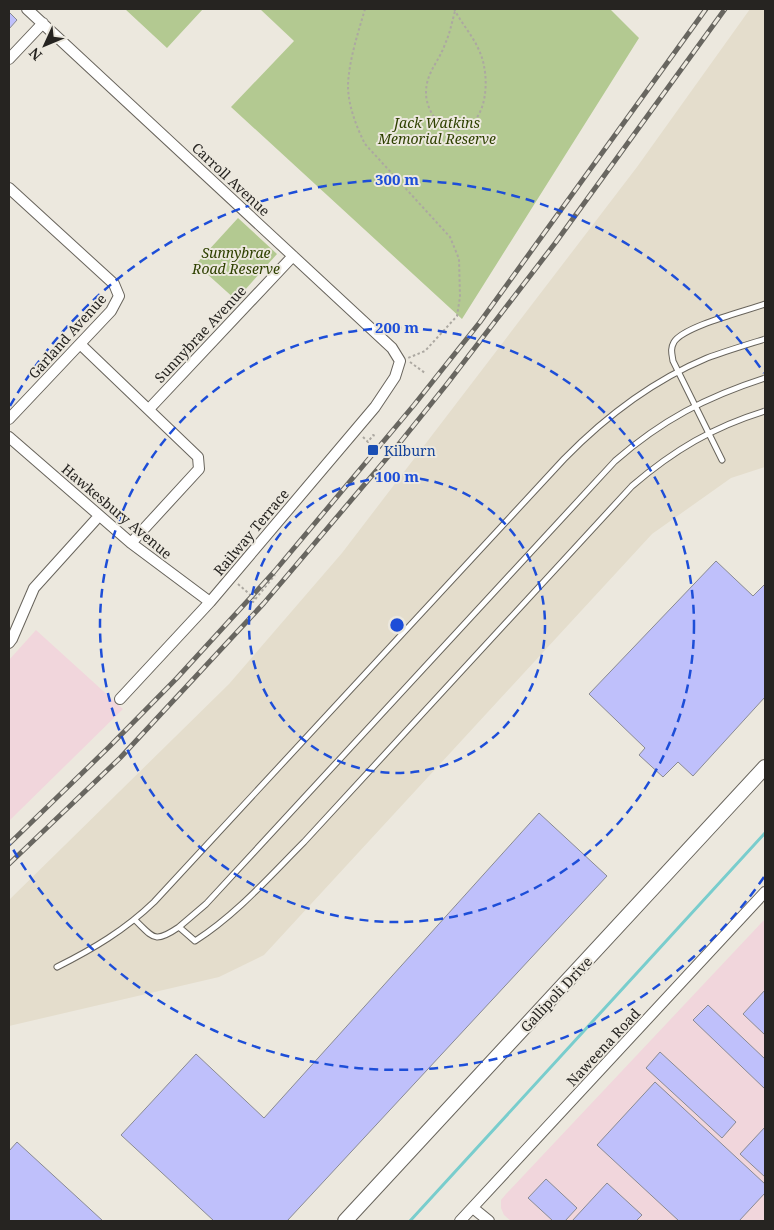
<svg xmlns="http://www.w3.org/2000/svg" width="774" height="1230" font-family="'Noto Serif',serif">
<rect width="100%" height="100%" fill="#ece8de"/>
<path fill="#e4ddcc" d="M750,9h15v458l-34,11 -79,56 -388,421 -45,22 -210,49v-126l220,-216 113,-131 295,-386z"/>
<path fill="#f1d6dc" d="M36,630l87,79 -114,112v-161z
M765,919v302h-254l-7,-6 -3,-7v-8l5,-6z"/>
<path fill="#b3c991" d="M125,9h78l-36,39z
M260,9h350l29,29 -177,281 -231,-212 63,-66z
M238,218l39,36 -41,46 -40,-36z"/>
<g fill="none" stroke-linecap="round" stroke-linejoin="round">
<path stroke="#79cdcd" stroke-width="3" d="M410,1221l355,-388"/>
</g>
<path fill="#bfc0fb" stroke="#898a93" d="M9,12l8,8 -8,9z
M716,561l37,35 11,-11 1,2v110l-72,79 -15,-14 -15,15 -24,-22 6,-7 -56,-54z
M539,813l68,63 -320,345h-73l-93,-86 75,-81 68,64z
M765,990v45l-22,-21z
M708,1005l57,54v30l-72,-69z
M660,1052l76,70 -14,16 -76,-70z
M655,1082l110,102v9l-26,28h-60l-82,-76z
M765,1127v50l-25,-23z
M17,1142l86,79h-94v-70z
M546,1179l31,29 -12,13h-12l-25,-23z
M607,1183l35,32 -6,6h-64z"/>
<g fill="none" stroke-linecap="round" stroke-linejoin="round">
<g stroke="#68645c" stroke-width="7">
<path id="lane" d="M722,460l-49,-99c-1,-7 -3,-12 1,-19 10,-16 72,-31 91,-38
M135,920c19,18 19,24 44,7l16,14c42,-27 74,-64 109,-99l328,-356c42,-36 81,-59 133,-75
M179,927l27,-23 409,-443c47,-41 91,-64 150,-83
M57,967c36,-18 68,-37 97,-65l410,-443c41,-42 88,-78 143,-101 19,-7 39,-13 58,-19"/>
</g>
<g stroke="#68645c" stroke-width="12">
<path id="street" d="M27,9l365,339 8,13 -5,16 -20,30 -165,195 -90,97
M9,59l34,-36
M9,188l105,96 5,12 -8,15 -102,108
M80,344l118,113 1,12 -68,74
M149,409l144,-153
M9,437l122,106 79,59
M9,643l3,-4 22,-51 65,-72
M473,1208l16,13
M460,1221l305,-329"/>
</g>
<g stroke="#68645c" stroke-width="16">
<path id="secondary" d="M345,1221l420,-454"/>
</g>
<path stroke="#aca8a1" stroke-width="2" stroke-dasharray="2.5 2.5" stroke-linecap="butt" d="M365,9c-7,24 -16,51 -17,76 0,20 8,41 17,59l85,93 9,22 1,38 -3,19 -32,35 -17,7
M454,9c10,19 26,34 30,57 4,19 2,52 -19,62 -22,10 -39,-17 -39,-35 0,-21 13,-31 19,-49 5,-11 7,-22 10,-33
M410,362l15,11
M363,437l5,5 5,-7 2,1
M238,584l16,14 -2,3 1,1 22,-27"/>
<use href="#lane" stroke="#fff" stroke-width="5"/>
<use href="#street" stroke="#fff" stroke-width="10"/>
<use href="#secondary" stroke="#fff" stroke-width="14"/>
<g stroke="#686660" stroke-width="5">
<path id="rail" d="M9,844l100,-97 68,-69 97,-106 140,-167 66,-83 226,-313
M9,864l111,-106 66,-71 78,-84 134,-158 49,-61 109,-142 169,-233"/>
</g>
<use href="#rail" stroke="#ece8de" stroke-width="3" stroke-dasharray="9" stroke-linecap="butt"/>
</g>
<g fill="none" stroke="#1d4ed8" stroke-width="2.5" stroke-dasharray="9 6">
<circle cx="397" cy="625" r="148"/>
<circle cx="397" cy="625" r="297"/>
<path d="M764 877A445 445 0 0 1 10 844M10 406A445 445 0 0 1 764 373"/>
</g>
<rect fill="#1a4fb4" stroke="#ece8de" stroke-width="2" x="367" y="444" width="12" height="12" rx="2.5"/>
<g text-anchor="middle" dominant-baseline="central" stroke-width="4" stroke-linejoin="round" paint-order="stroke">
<g font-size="14" font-style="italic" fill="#2f4100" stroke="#ece8de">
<text x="437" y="122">Jack Watkins<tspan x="437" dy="16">Memorial Reserve</tspan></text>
<text x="236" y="252">Sunnybrae<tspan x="236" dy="16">Road Reserve</tspan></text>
</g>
<g font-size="14" fill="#262421" stroke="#ece8de">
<text transform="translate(231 179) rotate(43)">Carroll Avenue</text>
<text transform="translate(200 334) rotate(-47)">Sunnybrae Avenue</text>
<text transform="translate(67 336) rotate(-48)">Garland Avenue</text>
<text transform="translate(117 511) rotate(40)">Hawkesbury Avenue</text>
<text transform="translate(251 532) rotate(-50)">Railway Terrace</text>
<text transform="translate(556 994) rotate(-47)">Gallipoli Drive</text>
<text transform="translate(603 1047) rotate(-47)">Naweena Road</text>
</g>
<g font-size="14" fill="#164399" stroke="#ece8de" text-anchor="start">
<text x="384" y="450">Kilburn</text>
</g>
</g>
<circle cx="397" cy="625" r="8" fill="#1d4ed8" stroke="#ece8de" stroke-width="2.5"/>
<g font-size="15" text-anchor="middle" font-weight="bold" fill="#1d4ed8" stroke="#ece8de" stroke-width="4" stroke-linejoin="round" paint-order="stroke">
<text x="397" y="185">300 m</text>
<text x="397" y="333">200 m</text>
<text x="397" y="482">100 m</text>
</g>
<rect width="774" height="1230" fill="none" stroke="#262421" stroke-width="20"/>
<g transform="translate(45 45) rotate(226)" stroke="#ece8de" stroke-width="4" paint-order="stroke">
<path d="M0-4L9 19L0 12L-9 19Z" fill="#262421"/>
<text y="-8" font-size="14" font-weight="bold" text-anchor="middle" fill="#262421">N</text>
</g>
</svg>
